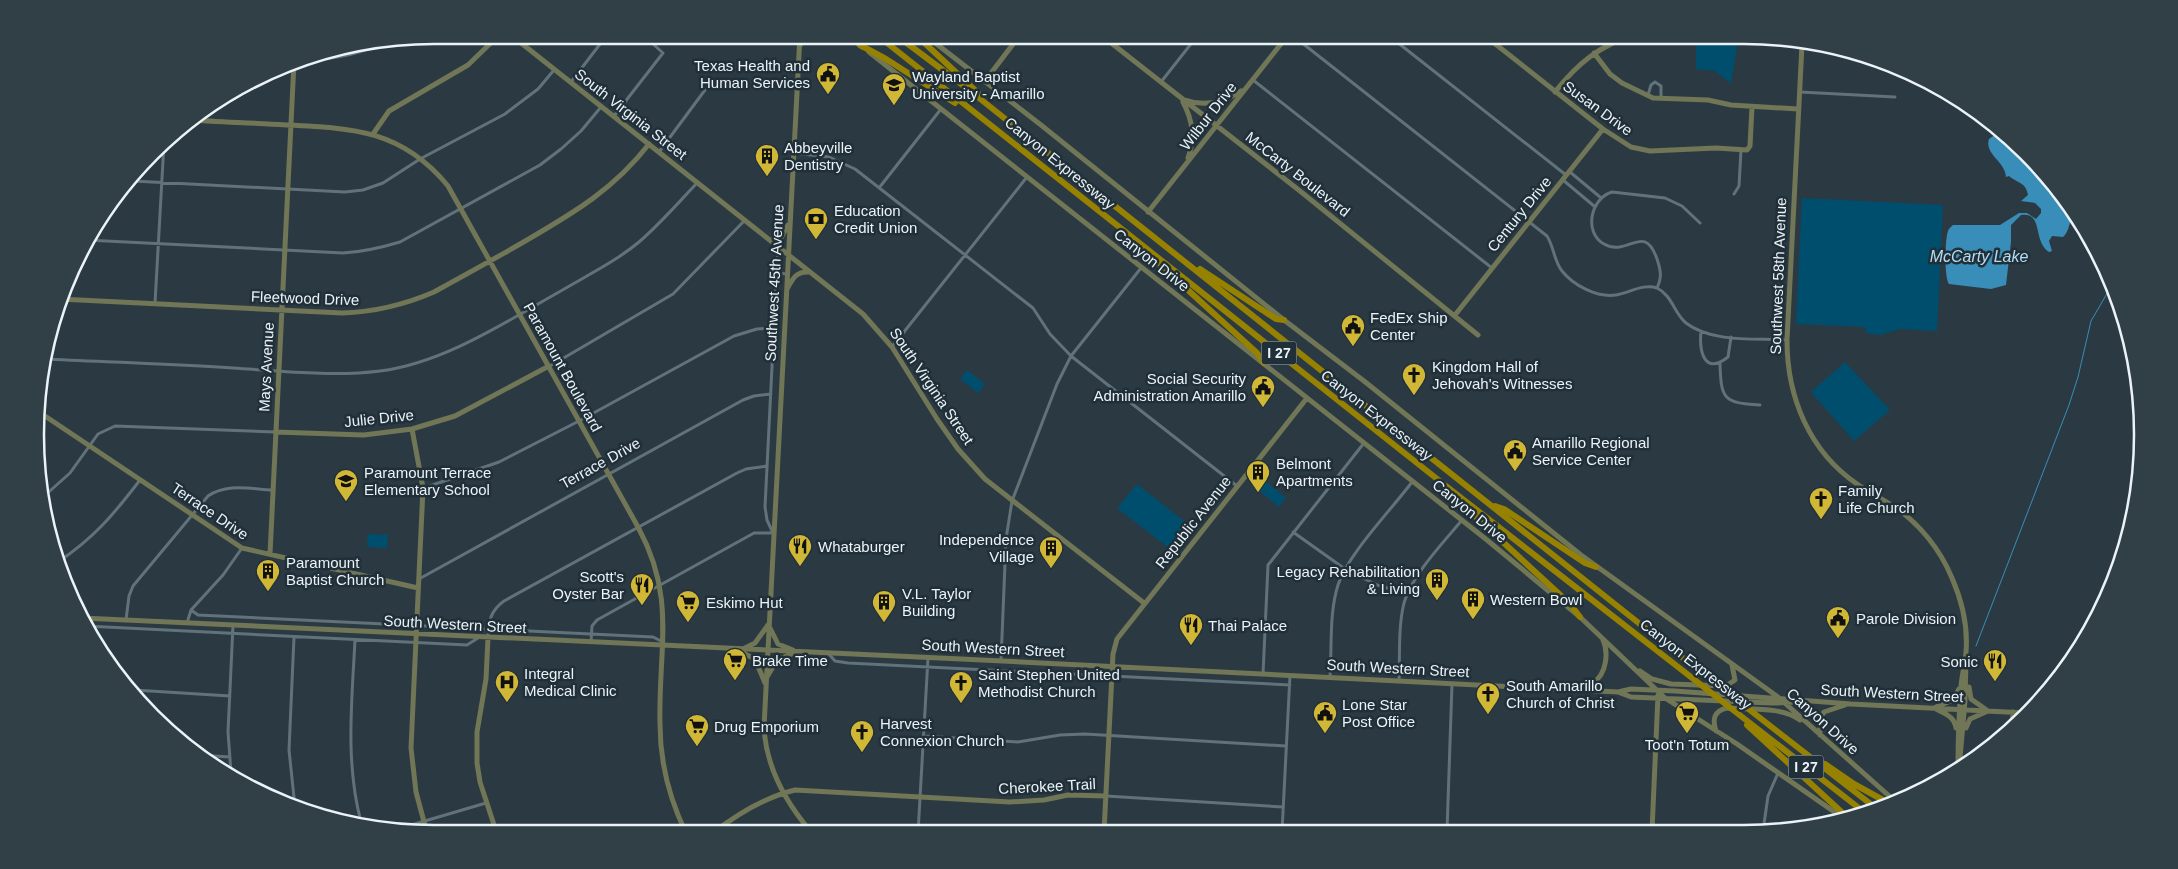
<svg xmlns="http://www.w3.org/2000/svg" width="2178" height="869" font-family="Arial,sans-serif">
<rect width="100%" height="100%" fill="#2b3a42"/>
<path fill="#004e6e" d="M1696,35h43l-8,49 -16,-13 -19,-2z
M1802,198l141,7 -6,126 -37,-2 -20,6 -14,-2 -1,-6 -69,-3z
M1845,362l45,48 -36,31 -43,-49z
M967,370l18,14 -7,9 -18,-14z
M1263,479l23,19 -7,9 -23,-19z
M1137,484l52,41 -19,24 -53,-41z
M368,534l20,1 -1,13 -20,-1z"/>
<path fill="#388eb9" d="M2002,130c15,11 59,59 67,75 4,8 1,26 -6,32l-11,-1 -3,5 3,10 -3,1c-17,-12 -5,-40 -28,-37l-10,10v17l-5,43 -15,4 -42,-5c-5,-6 -4,-45 -1,-53 1,-3 3,-4 5,-6h47l19,-12h8l9,6 5,-6v-4l-6,-6 -14,-2 7,-6c-2,-13 -11,-12 -19,-19l-3,1c0,-15 -22,-23 -17,-38z"/>
<g fill="none" stroke-linecap="round" stroke-linejoin="round">
<path stroke="#388eb9" stroke-width="1" d="M1976,646l93,-241 9,-28 13,-56 21,-36"/>
<path stroke="#61727b" stroke-width="3" d="M1292,35l255,201c7,11 7,25 15,35 11,14 35,27 54,24 13,-2 28,-12 41,-7 15,7 17,25 29,35 26,20 69,15 101,17
M1388,35l178,140
M1672,35l6,5 5,1 10,-6
M1108,41l5,-6
M298,60c30,0 55,-4 83,-16
M1253,80l239,188
M571,82l36,-47
M1161,82l37,-47
M1800,92l95,5
M1648,95l3,-10 4,-3 6,4v12
M614,116l49,-63 -20,-18
M659,152l46,-62
M794,153l35,4 26,12 178,139 17,26 21,22 166,130
M1570,172l30,25
M1563,180l31,26
M133,181l212,11 18,-2 20,-7 37,-24 85,-45 33,-25 16,-19
M879,188l62,-79
M1734,194l5,-8 2,-36
M86,240l257,13c20,-1 37,-5 57,-11l140,-77 21,-16 20,-18 20,-24
M777,273l10,1
M1657,288c5,-11 4,-17 0,-29 -13,-38 -29,-1 -53,-15 -21,-12 -13,-46 8,-52l53,6 17,8 18,17
M155,303l9,-160
M1701,331c-2,20 3,45 27,26l3,-20
M892,347l135,-170
M44,359c63,3 126,5 189,9 47,3 100,9 147,3 63,-8 124,-48 179,-79 27,-16 56,-30 80,-50 21,-18 39,-39 58,-59
M1720,363c1,36 3,40 40,42
M550,366l123,-72 72,-74
M424,488l75,-26 80,-41 155,-85 23,-7 17,-1
M42,498l28,-25 28,-39 17,-8 160,6
M1293,532l52,37 32,16 31,9
M58,562c36,-24 56,-48 82,-82
M419,579l324,-179 11,-4 17,-2
M191,610l7,5 455,22 10,5
M126,620l3,-24 4,-10 75,-90c19,-13 42,-7 65,-6
M187,623l4,-13 32,-35 19,-27
M86,626l381,19 11,-7
M294,637l-5,113 6,57
M488,637c1,-16 2,-26 16,-36l233,-128 9,-4 21,-3
M355,640c-3,60 -10,122 6,182
M591,642l1,-16 5,-6 157,-87h19l-6,-13 -2,-13 13,-260
M828,653l7,8 13,2 442,22
M1001,661l5,-122 6,-38 45,-117 14,-28 70,-88
M1263,674l5,-109 96,-122
M1330,677c2,-29 -1,-64 8,-92 10,-31 54,-76 74,-103
M1399,681c1,-25 -1,-54 5,-78 8,-28 39,-60 58,-83
M134,690l96,6
M924,736l94,6 42,-7 25,-1 201,12
M198,755l32,2
M231,772l-3,-40 5,-107
M1106,796l177,11
M401,828l85,-25
M1447,831l5,-147
M1763,831l5,-35 10,-23
M1282,832l8,-157
M918,833l10,-175"/>
<path stroke="#717656" stroke-width="5" d="M511,35l352,279 29,33 45,72 21,30 27,30 159,124
M800,35l-36,692c2,41 22,76 48,106
M847,35l15,12
M925,35l116,90 243,195 80,61 217,174 197,142 119,106
M1101,35l199,156 178,144
M1484,35l119,94 28,18 19,4 66,-3 31,2 3,-4 2,-39
M800,45l9,-10
M1802,45l-15,295c0,57 22,111 70,144 11,8 24,14 36,22 26,17 47,43 59,72 10,23 16,49 14,74 -1,11 -4,23 -5,34 -2,26 -3,53 -3,80
M869,52l618,488 93,77 85,81 72,46 106,74
M1594,53l16,21 12,9 31,15 55,2 23,5 67,4
M985,81l35,-46
M1555,92c22,-28 45,-47 79,-57
M1185,100c20,7 38,3 56,-9
M1183,102c10,19 12,36 5,56
M190,120c32,2 64,3 96,5 67,3 116,5 162,61l190,341c39,72 20,121 22,197 0,37 10,76 26,109
M373,134l16,-23 79,-46 31,-30
M1148,212l140,-177
M771,240l10,-2 7,-13
M787,289c6,-11 9,-18 23,-17
M59,299l283,14c33,-1 62,-8 92,-21 31,-17 62,-34 93,-52 48,-28 87,-51 122,-96
M1455,315l148,-186
M39,412l203,136 176,40
M412,429l11,59 -12,260 5,44 11,41
M275,432l89,3 48,-6 43,-13 94,-50
M270,554l24,-492
M82,618l879,41 657,33 13,-3 44,2 176,13 175,9
M770,628l8,16 15,6
M488,638l-2,41 -9,53v31l3,19 17,52
M745,648l10,-5 13,-18
M737,650l18,9 10,24
M1640,671l12,8 19,5 55,2 9,-6 -3,-15
M767,677l10,-17 17,-7
M1574,688c6,-2 14,-3 20,-6 12,-8 15,-29 9,-42
M1618,692l13,5 140,6 27,-1
M1936,707l17,-7 6,-11
M1936,709c9,5 18,7 20,19
M1966,728l4,-9 18,-8 -17,-12 -2,-12
M2012,729l1,-17
M1716,731c-4,-12 -2,-20 11,-23 22,2 54,-2 73,12
M1820,735v-17l4,-6 21,-7
M1960,758l5,-57 1,-42
M1652,831l6,-136
M1104,832l9,-178 4,-15 190,-241
M713,833c23,-18 53,-36 82,-43l215,12 34,-2 24,-5 38,1"/>
<path stroke="#978100" stroke-width="6" d="M877,35l569,451 418,326
M896,35l68,51 701,558 212,165
M916,35l62,58
M860,45l26,14 69,44
M1155,260l102,93 7,10
M1200,269l76,50 8,1
M1454,497l116,107 10,13
M1495,506l9,3 81,54 11,4
M1747,725l100,92
M1825,764l29,20 38,21"/>
</g>
<defs>
<g id="civic-pin" transform="scale(1.25)"><path d="M0 17L-7.5 6A9.5 9.5 0 1 1 7.5 6Z" fill="#d1b736" stroke="#212f38"/><path d="M-.6-6.5H3V-4.5H.6V-3L4-1V1h2V6H-6V1h2V-1L-.6-3ZM-1.2 2.5V6h2.4V2.5Z" fill="#111"/></g>
<g id="university-pin" transform="scale(1.25)"><path d="M0 17L-7.5 6A9.5 9.5 0 1 1 7.5 6Z" fill="#d1b736" stroke="#212f38"/><path d="M0-5L7-2L0 1L-7-2ZM-4 1L0 2.5L4 1V4Q0 6-4 4Z" fill="#111"/></g>
<g id="building-pin" transform="scale(1.25)"><path d="M0 17L-7.5 6A9.5 9.5 0 1 1 7.5 6Z" fill="#d1b736" stroke="#212f38"/><path d="M-4-6H4V6H1V3H-1V6H-4ZM-2.5-4.3h1.7v1.8h-1.7ZM.8-4.3h1.7v1.8H.8ZM-2.5-1h1.7V.8h-1.7ZM.8-1h1.7V.8H.8Z" fill="#111"/></g>
<g id="bank-pin" transform="scale(1.25)"><path d="M0 17L-7.5 6A9.5 9.5 0 1 1 7.5 6Z" fill="#d1b736" stroke="#212f38"/><path d="M-6-4H6V4H-6ZM0-2.3a2.3 2.3 0 1 0 0 4.6a2.3 2.3 0 1 0 0-4.6Z" fill="#111"/></g>
<g id="church-pin" transform="scale(1.25)"><path d="M0 17L-7.5 6A9.5 9.5 0 1 1 7.5 6Z" fill="#d1b736" stroke="#212f38"/><path d="M-1.2-6h2.4v3.5h3.3v2.4h-3.3V6h-2.4V-.1h-3.3v-2.4h3.3Z" fill="#111"/></g>
<g id="school-pin" transform="scale(1.25)"><path d="M0 17L-7.5 6A9.5 9.5 0 1 1 7.5 6Z" fill="#d1b736" stroke="#212f38"/><path d="M0-5L7-2L0 1L-7-2ZM-4 1L0 2.5L4 1V4Q0 6-4 4Z" fill="#111"/></g>
<g id="restaurant-pin" transform="scale(1.25)"><path d="M0 17L-7.5 6A9.5 9.5 0 1 1 7.5 6Z" fill="#d1b736" stroke="#212f38"/><path d="M-5-6h1v4h1v-4h1v4h1v-4h1v5L-1.5 .5V6h-2V.5L-5-1ZM5-6V6H3V1.5H1.5Q1.5-4 5-6Z" fill="#111"/></g>
<g id="supermarket-pin" transform="scale(1.25)"><path d="M0 17L-7.5 6A9.5 9.5 0 1 1 7.5 6Z" fill="#d1b736" stroke="#212f38"/><path d="M-6-5.5h2.5l.6 2H6L4.5 2H-2.5L-4.4-4H-6ZM-1.5 3.2a1.3 1.3 0 1 0 .1 0ZM3 3.2a1.3 1.3 0 1 0 .1 0Z" fill="#111"/></g>
<g id="hospital-pin" transform="scale(1.25)"><path d="M0 17L-7.5 6A9.5 9.5 0 1 1 7.5 6Z" fill="#d1b736" stroke="#212f38"/><path d="M-5-5h3v3.5h4V-5h3V5h-3V1.5h-4V5h-3Z" fill="#111"/></g>
</defs>
<g fill-rule="evenodd">
<use href="#civic-pin" x="828" y="74"/>
<use href="#university-pin" x="894" y="85"/>
<use href="#building-pin" x="767" y="156"/>
<use href="#bank-pin" x="816" y="219"/>
<use href="#civic-pin" x="1353" y="326"/>
<use href="#church-pin" x="1414" y="375"/>
<use href="#civic-pin" x="1263" y="387"/>
<use href="#civic-pin" x="1515" y="451"/>
<use href="#building-pin" x="1258" y="472"/>
<use href="#school-pin" x="346" y="481"/>
<use href="#church-pin" x="1821" y="499"/>
<use href="#restaurant-pin" x="800" y="546"/>
<use href="#building-pin" x="1051" y="548"/>
<use href="#building-pin" x="268" y="571"/>
<use href="#building-pin" x="1437" y="580"/>
<use href="#restaurant-pin" x="642" y="585"/>
<use href="#building-pin" x="1473" y="599"/>
<use href="#supermarket-pin" x="688" y="602"/>
<use href="#building-pin" x="884" y="602"/>
<use href="#civic-pin" x="1838" y="618"/>
<use href="#restaurant-pin" x="1191" y="625"/>
<use href="#supermarket-pin" x="735" y="660"/>
<use href="#restaurant-pin" x="1995" y="661"/>
<use href="#hospital-pin" x="507" y="682"/>
<use href="#church-pin" x="961" y="683"/>
<use href="#church-pin" x="1488" y="694"/>
<use href="#civic-pin" x="1325" y="713"/>
<use href="#supermarket-pin" x="1687" y="713"/>
<use href="#supermarket-pin" x="697" y="726"/>
<use href="#church-pin" x="862" y="732"/>
</g>
<g text-anchor="middle" dominant-baseline="central" stroke-width="5" stroke-linejoin="round" paint-order="stroke">
<g fill="#212f38" stroke="#adb8be" stroke-width="1">
<rect x="1261.5" y="341.5" width="35" height="23" rx="4"/>
<rect x="1788.5" y="755.5" width="35" height="23" rx="4"/>
</g>
<g font-size="14" font-weight="bold" fill="#e9f3f8">
<text x="1279" y="353">I 27</text>
<text x="1806" y="767">I 27</text>
</g>
<g font-size="15" fill="#e9f3f8" stroke="#212f38" text-anchor="start">
<text x="810" y="65" text-anchor="end">Texas Health and<tspan x="810" dy="17">Human Services</tspan></text>
<text x="912" y="76">Wayland Baptist<tspan x="912" dy="17">University - Amarillo</tspan></text>
<text x="784" y="147">Abbeyville<tspan x="784" dy="17">Dentistry</tspan></text>
<text x="834" y="210">Education<tspan x="834" dy="17">Credit Union</tspan></text>
<text x="1370" y="317">FedEx Ship<tspan x="1370" dy="17">Center</tspan></text>
<text x="1432" y="366">Kingdom Hall of<tspan x="1432" dy="17">Jehovah's Witnesses</tspan></text>
<text x="1246" y="378" text-anchor="end">Social Security<tspan x="1246" dy="17">Administration Amarillo</tspan></text>
<text x="1532" y="442">Amarillo Regional<tspan x="1532" dy="17">Service Center</tspan></text>
<text x="1276" y="463">Belmont<tspan x="1276" dy="17">Apartments</tspan></text>
<text x="364" y="472">Paramount Terrace<tspan x="364" dy="17">Elementary School</tspan></text>
<text x="1838" y="490">Family<tspan x="1838" dy="17">Life Church</tspan></text>
<text x="1034" y="539" text-anchor="end">Independence<tspan x="1034" dy="17">Village</tspan></text>
<text x="818" y="546">Whataburger</text>
<text x="286" y="562">Paramount<tspan x="286" dy="17">Baptist Church</tspan></text>
<text x="1420" y="571" text-anchor="end">Legacy Rehabilitation<tspan x="1420" dy="17">&amp; Living</tspan></text>
<text x="624" y="576" text-anchor="end">Scott's<tspan x="624" dy="17">Oyster Bar</tspan></text>
<text x="902" y="593">V.L. Taylor<tspan x="902" dy="17">Building</tspan></text>
<text x="1490" y="599">Western Bowl</text>
<text x="706" y="602">Eskimo Hut</text>
<text x="1856" y="618">Parole Division</text>
<text x="1208" y="625">Thai Palace</text>
<text x="752" y="660">Brake Time</text>
<text x="1978" y="661" text-anchor="end">Sonic</text>
<text x="524" y="673">Integral<tspan x="524" dy="17">Medical Clinic</tspan></text>
<text x="978" y="674">Saint Stephen United<tspan x="978" dy="17">Methodist Church</tspan></text>
<text x="1506" y="685">South Amarillo<tspan x="1506" dy="17">Church of Christ</tspan></text>
<text x="1342" y="704">Lone Star<tspan x="1342" dy="17">Post Office</tspan></text>
<text x="880" y="723">Harvest<tspan x="880" dy="17">Connexion Church</tspan></text>
<text x="714" y="726">Drug Emporium</text>
<text x="1687" y="744" text-anchor="middle">Toot'n Totum</text>
</g>
<g font-size="15" fill="#e9f3f8" stroke="#212f38">
<text transform="translate(1598 108) rotate(36)">Susan Drive</text>
<text transform="translate(631 114) rotate(38)">South Virginia Street</text>
<text transform="translate(1208 116) rotate(-52)">Wilbur Drive</text>
<text transform="translate(1060 163) rotate(39)">Canyon Expressway</text>
<text transform="translate(1298 174) rotate(38)">McCarty Boulevard</text>
<text transform="translate(1519 214) rotate(-51)">Century Drive</text>
<text transform="translate(1152 260) rotate(38)">Canyon Drive</text>
<text transform="translate(1778 276) rotate(-88)">Southwest 58th Avenue</text>
<text transform="translate(774 283) rotate(-87)">Southwest 45th Avenue</text>
<text transform="translate(305 298) rotate(2)">Fleetwood Drive</text>
<text transform="translate(266 367) rotate(-87)">Mays Avenue</text>
<text transform="translate(563 367) rotate(61)">Paramount Boulevard</text>
<text transform="translate(932 386) rotate(56)">South Virginia Street</text>
<text transform="translate(1377 415) rotate(38)">Canyon Expressway</text>
<text transform="translate(379 418) rotate(-6)">Julie Drive</text>
<text transform="translate(600 463) rotate(-29)">Terrace Drive</text>
<text transform="translate(210 511) rotate(34)">Terrace Drive</text>
<text transform="translate(1470 511) rotate(39)">Canyon Drive</text>
<text transform="translate(1193 522) rotate(-52)">Republic Avenue</text>
<text transform="translate(455 624) rotate(3)">South Western Street</text>
<text transform="translate(993 648) rotate(3)">South Western Street</text>
<text transform="translate(1696 664) rotate(38)">Canyon Expressway</text>
<text transform="translate(1398 668) rotate(3)">South Western Street</text>
<text transform="translate(1892 693) rotate(3)">South Western Street</text>
<text transform="translate(1823 721) rotate(42)">Canyon Drive</text>
<text transform="translate(1047 786) rotate(-3)">Cherokee Trail</text>
</g>
<g font-size="16" font-style="italic" fill="#b4dcf4" stroke="#212f38">
<text x="1979" y="256">McCarty Lake</text>
</g>
</g>
<path d="M0 0H2178V869H0ZM434 44H1744A390 390 0 0 1 2134 434V435A390 390 0 0 1 1744 825H434A390 390 0 0 1 44 435V434A390 390 0 0 1 434 44Z" fill="#313f47" fill-rule="evenodd"/>
<path fill="none" stroke="#e9f3f8" stroke-width="2.5" d="M434 44H1744A390 390 0 0 1 2134 434V435A390 390 0 0 1 1744 825H434A390 390 0 0 1 44 435V434A390 390 0 0 1 434 44Z"/>
</svg>
